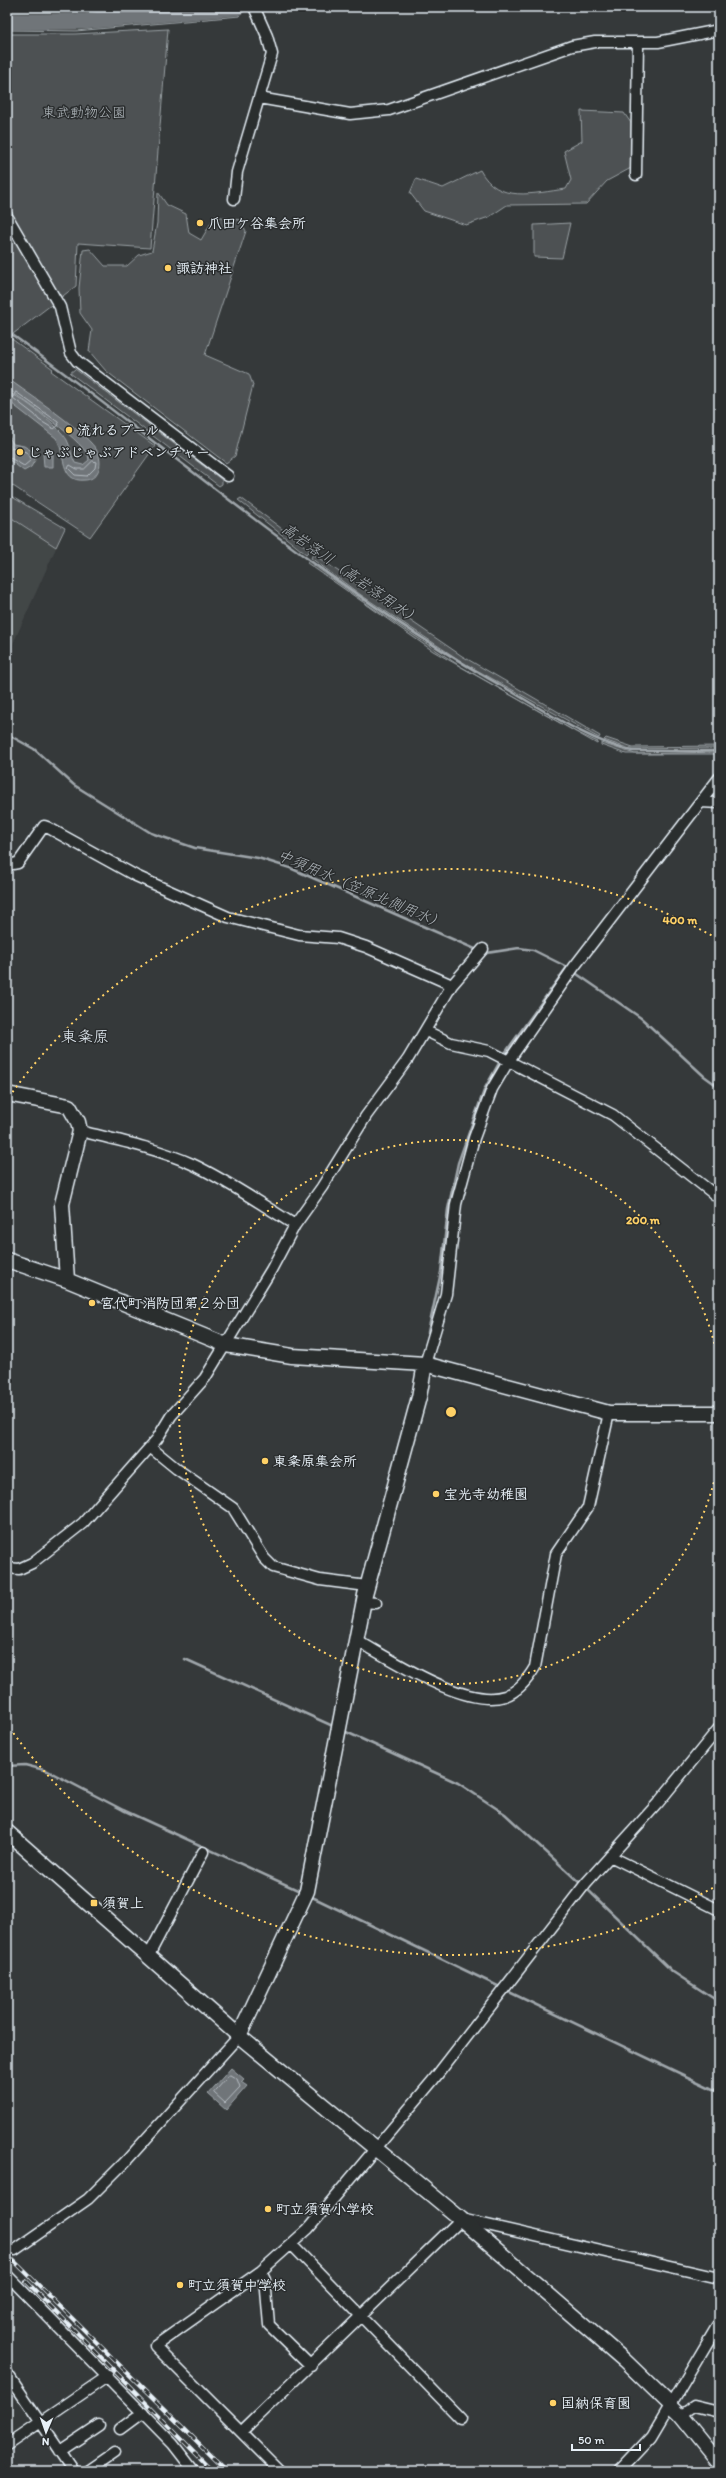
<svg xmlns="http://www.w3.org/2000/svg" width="726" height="2478" font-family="Itim,'Klee One',sans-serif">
<rect width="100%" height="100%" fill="#35393a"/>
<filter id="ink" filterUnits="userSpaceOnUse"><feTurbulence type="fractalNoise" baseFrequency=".025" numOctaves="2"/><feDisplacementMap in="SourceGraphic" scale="8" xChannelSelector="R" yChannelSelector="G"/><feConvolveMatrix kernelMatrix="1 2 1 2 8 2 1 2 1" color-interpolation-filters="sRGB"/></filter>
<g filter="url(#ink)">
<path fill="#424647" d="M7,494l58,34 -58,129z"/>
<path fill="#4d5152" stroke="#9aa1a5" d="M170,7h55l-136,12h-82v-5l70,1z
M233,11l7,5 -164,15 -69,-1v-5l78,-1z
M168,29l-18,219 -72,-5 -2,43 -67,51 44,32 -2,2 104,75 -65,91 -83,-55v-448h68z
M581,111l43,2 7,10v45l-24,13 -21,23 -79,1 -18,12 -23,8 -42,-14 -14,-18 6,-14 27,9 37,-18c18,34 53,23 86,19l5,-9 -7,-29 18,-10z
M158,192l9,13 19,9 3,19 12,7 14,-24 25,4 6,11 -41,124 44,19 4,11 -18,71 -9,7 -120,-92 -17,-20 3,-21 -12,-17 -1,-25 4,-38 7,-1 15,17h22l12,-11 13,-4 5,-28z
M570,223l-8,35 -28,-1v-32z
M75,369l147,111v4l-3,2 -149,-113z
M7,494l58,34 -9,19 -49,-32z
M241,498l69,52 -4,4 -68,-54z
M313,554l149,102 138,80 -1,2 -135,-75 -103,-68 -50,-37z
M308,561l62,45 90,60 116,66 22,10 -1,2 -164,-93 -126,-88z
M606,738l27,9 86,-1v2l-89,1 -26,-9z
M601,743l34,11 84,-2v2h-93l-25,-9z"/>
<path fill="#707579" stroke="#a0a7ac" d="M7,378c24,18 73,49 89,71 4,7 6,17 1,24 -2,4 -7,7 -12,7 -26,3 -19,-28 -29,-42l-49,-38v-8c14,4 53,35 60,48 4,7 4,16 8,23l8,2 6,-5c1,-16 -68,-61 -82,-72z
M7,433l6,11 11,2 8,5 3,9 -4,7 -7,4 -16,-12z
M43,454h10v13h-9z
M231,2068l13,11 -3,3 6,4 -21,24 -18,-16z"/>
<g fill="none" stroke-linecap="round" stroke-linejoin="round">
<path stroke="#b8bfc5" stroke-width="1" d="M16,392l42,30 1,3 -5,4 -15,-9 -4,-5 -22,-17z
M7,443l4,4 15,5 5,8 -7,6 -17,-10
M93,461l3,1 -1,6 -8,8 -12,-1 -7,-7 2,-3 7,4h7z
M230,2075l7,4 3,8 -15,16 -11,-10z"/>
<path stroke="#a0a7ac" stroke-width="2.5" d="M7,331c166,120 321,258 500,358 40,23 80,51 125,62h87
M7,734l27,15 40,36 77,48 44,15 63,10 32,10 185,81
M487,953l32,-5 14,2 34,17 -62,86
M577,974l64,44 63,58 15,11
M428,1332l13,-60 7,-63 10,-46 27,-75 14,-25
M185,1659l150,68
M344,1731l114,52 47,31 77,71
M7,1766l18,-1 23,6 75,39 179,82
M586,1888l87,84 46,30
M310,1896l192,92
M507,1991l212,101"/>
<path stroke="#707579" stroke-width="16" d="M7,22l80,-1 151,-14"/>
<g stroke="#e8f1f8" stroke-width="13">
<path id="street" d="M259,98l91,16 39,-4 183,-64 23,-4h63l61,-12
M636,175l2,-133
M234,199l3,-27 35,-118 -5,-18 -13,-29
M7,216l53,91 11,46 6,8 151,115
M701,802l18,1
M7,865l11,-2 26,-37 3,1 89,49 92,41 71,18 39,3 28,9 86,38
M426,1031l25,12 38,8 124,64 106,83
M80,1131c37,9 76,17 112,33 36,17 69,40 103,61
M425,1364l21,-70 10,-90 18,-66 18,-49 16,-27 66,-95 145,-189
M150,1447l27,22 56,39 31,50 9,9 47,13 47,6
M7,1568l12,1 13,-6 51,-40 74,-84 14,-23 34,-38 66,-108 24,-45 27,-38 44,-71 42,-57 44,-74 31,-36
M364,1602l12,1
M356,1640c35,19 109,69 149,56 14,-5 23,-17 30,-29l21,-113 32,-47 21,-94
M610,1856l109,54
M148,1957l55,-105
M291,2244l170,175
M15,2250l73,-51 38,-38 113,-125
M261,2271l4,8 4,46 42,41
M7,2275l166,169 21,27
M7,2373l67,98
M681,2415l13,-9 25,6
M120,2429l23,-17
M241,2432l220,-213 258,59
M7,2445l101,-69
M60,2451l39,-26
M88,2471l26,-18
M280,2471l-125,-125 106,-75 47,-42 126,-150 152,-196 72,-80 61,-75
M619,2471l33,-35 67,-113"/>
</g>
<g stroke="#e8f1f8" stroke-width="17">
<path id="secondary" d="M7,1094l62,12 9,16 2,9 -18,73 5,76
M7,1260l60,20 159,65 66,11 133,8 184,49h110
M7,1832l232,204 222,183 163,141 57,55 38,47
M239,2036l68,-145 58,-296 54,-198 6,-33"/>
</g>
<use href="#street" stroke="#2a2d2e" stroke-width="10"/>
<use href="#secondary" stroke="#2a2d2e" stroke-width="14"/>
<g stroke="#e8f1f8" stroke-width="4">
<path id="rail" d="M7,2254l220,217
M26,2281l187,190"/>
</g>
<use href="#rail" stroke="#2a2d2e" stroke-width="2.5" stroke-dasharray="8" stroke-linecap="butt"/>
</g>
</g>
<g fill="none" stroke="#ffd166" stroke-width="2" stroke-dasharray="2 4">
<path d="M719 1459A272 272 0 1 1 719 1365"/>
<path d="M718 1885A543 543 0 0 1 9 1727M9 1097A543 543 0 0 1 718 939"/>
</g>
<g fill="#ffd166" stroke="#2a2d2e" stroke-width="1.5">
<circle cx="200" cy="223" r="4"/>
<circle cx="168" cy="268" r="4"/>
<circle cx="69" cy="430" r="4"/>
<circle cx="20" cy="452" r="4"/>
<circle cx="92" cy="1303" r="4"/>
<circle cx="265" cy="1461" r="4"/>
<circle cx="436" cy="1494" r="4"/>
<rect x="90" y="1899" width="8" height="8" rx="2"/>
<circle cx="268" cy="2209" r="4"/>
<circle cx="180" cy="2285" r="4"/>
<circle cx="553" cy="2403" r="4"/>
</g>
<g text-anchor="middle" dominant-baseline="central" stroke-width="3" stroke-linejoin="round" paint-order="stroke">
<g font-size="14" fill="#b2b9be" stroke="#2a2d2e">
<text x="84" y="112">東武動物公園</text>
</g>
<g font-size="14" font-weight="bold" fill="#e8f1f8" stroke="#2a2d2e" text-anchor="start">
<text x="208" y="223">爪田ケ谷集会所</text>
<text x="176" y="268">諏訪神社</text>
<text x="77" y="430">流れるプール</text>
<text x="28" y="452">じゃぶじゃぶアドベンチャー</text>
<text x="100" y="1303">宮代町消防団第２分団</text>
<text x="273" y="1461">東粂原集会所</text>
<text x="444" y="1494">宝光寺幼稚園</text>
<text x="102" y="1903">須賀上</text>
<text x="276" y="2209">町立須賀小学校</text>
<text x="188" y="2285">町立須賀中学校</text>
<text x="561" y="2403">国納保育園</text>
</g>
<g font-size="15" font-style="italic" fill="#acb3b8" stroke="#2a2d2e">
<text transform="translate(351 574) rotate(35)">高岩落川（高岩落用水）</text>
<text transform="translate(361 889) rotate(23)">中須用水（笠原北側用水）</text>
</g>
<g font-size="16" fill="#e8f1f8" stroke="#2a2d2e">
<text x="85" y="1036">東粂原</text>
</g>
</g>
<circle cx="451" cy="1412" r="6" fill="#ffd166" stroke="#2a2d2e" stroke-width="2"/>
<g font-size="12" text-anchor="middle" font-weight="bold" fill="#ffd166" stroke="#2a2d2e" stroke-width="3" stroke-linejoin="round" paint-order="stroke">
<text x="680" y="924">400 m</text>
<text x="643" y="1224">200 m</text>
</g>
<rect width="726" height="2478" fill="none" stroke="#2a2d2e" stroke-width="24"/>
<rect x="12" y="12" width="702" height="2454" fill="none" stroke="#e8f1f8" stroke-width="1.5" filter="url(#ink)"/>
<g transform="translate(46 2432) rotate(182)" stroke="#2a2d2e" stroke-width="3" paint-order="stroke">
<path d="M0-3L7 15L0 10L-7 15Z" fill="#e8f1f8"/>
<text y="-6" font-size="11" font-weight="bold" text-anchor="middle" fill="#e8f1f8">N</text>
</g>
<path d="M572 2444v6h68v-6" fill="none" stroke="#e8f1f8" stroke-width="2"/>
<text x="578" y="2444" font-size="12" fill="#e8f1f8" stroke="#2a2d2e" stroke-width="3" paint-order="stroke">50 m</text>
</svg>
